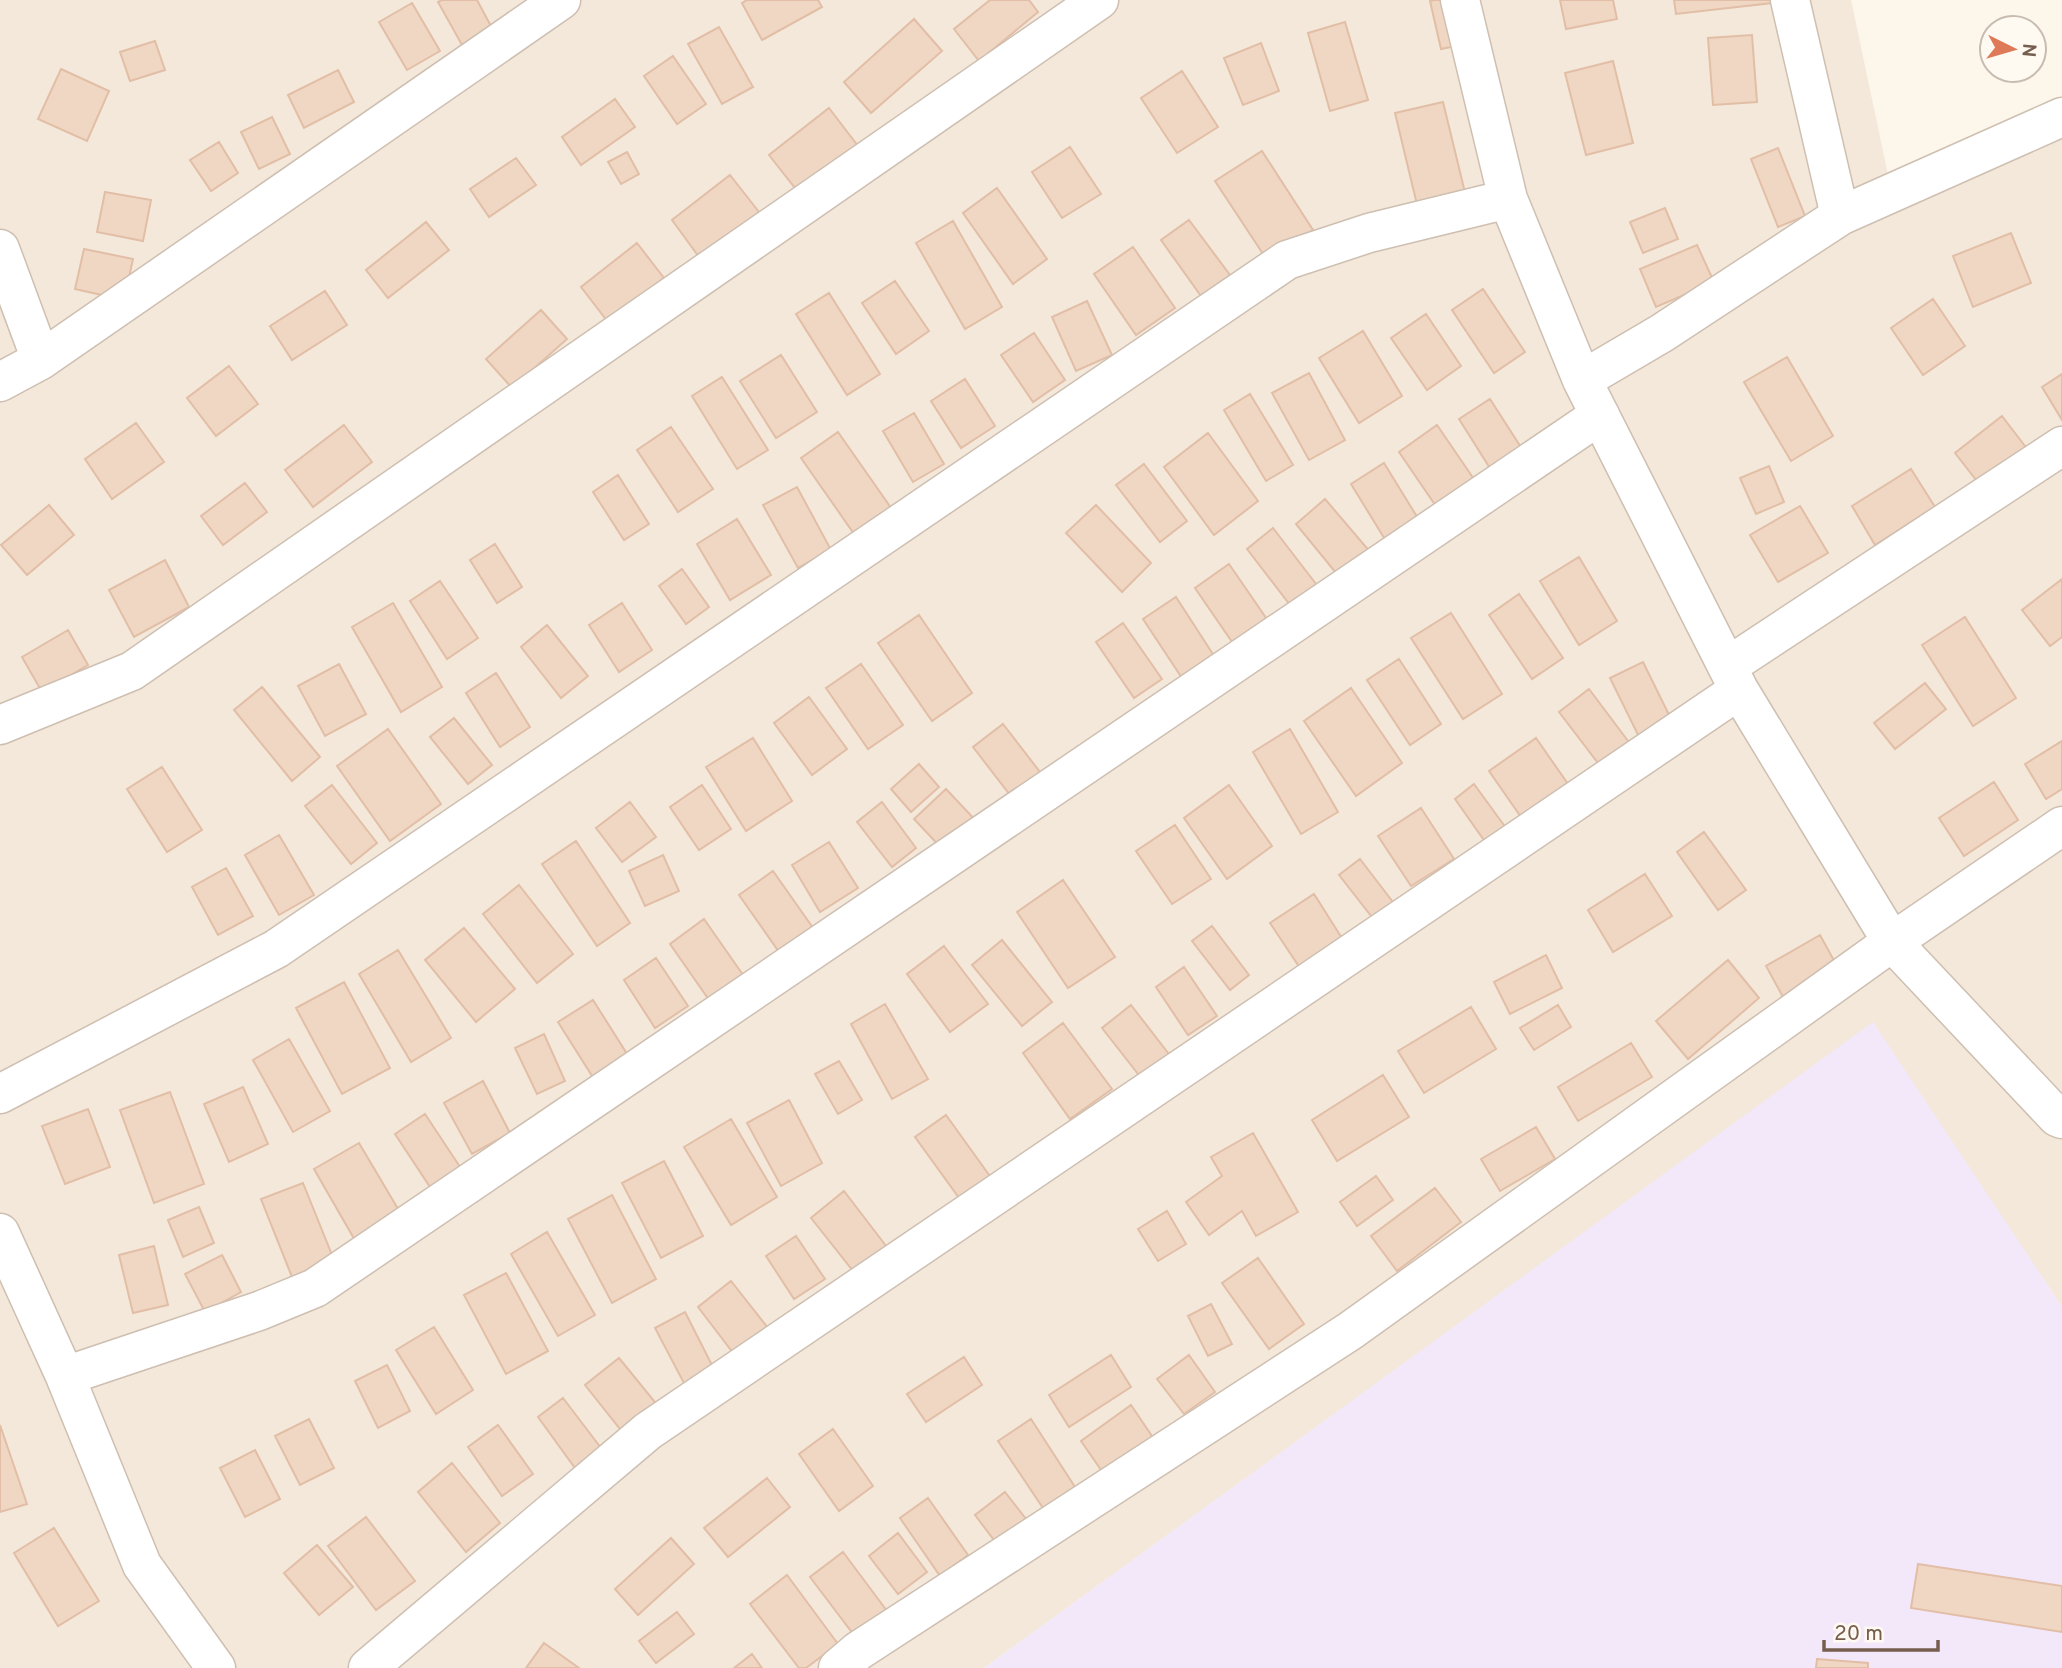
<svg xmlns="http://www.w3.org/2000/svg" width="2062" height="1668" font-family="Overpass,sans-serif">
<rect width="100%" height="100%" fill="#fcf6eb"/>
<path fill="#f3e8da" d="M0,0h1851l37,175 174,-58v1190l-189,-284 -889,645h-984z"/>
<path fill="#f3e8f9" d="M1873,1022l189,285v361h-1078z"/>
<path fill="#f0d7c4" stroke="#e2bea6" stroke-width="2" d="M442,0h35l15,28 -30,17 -24,-43z
M747,0h71l4,7 -60,33 -20,-37z
M990,0h39l9,12 -59,49 -25,-32z
M1435,0h11l10,46 -15,3 -11,-48z
M1560,0h53l4,19 -51,10z
M1674,0h98v3l-96,11z
M412,3l28,48 -33,19 -28,-48z
M914,19l28,32 -71,62 -27,-31z
M1345,22l23,78 -38,11 -22,-78z
M719,27l34,60 -31,17 -34,-60z
M1752,35l5,67 -44,3 -5,-67z
M155,41l10,29 -35,11 -10,-29z
M1261,43l18,48 -36,14 -19,-47z
M673,56l33,48 -29,20 -33,-48z
M1613,61l20,82 -47,12 -21,-82z
M61,69l48,22 -22,50 -49,-22z
M338,70l16,32 -50,26 -16,-33z
M1182,71l36,56 -41,26 -36,-55z
M615,99l20,28 -54,38 -19,-28z
M1443,102l25,103 -48,12 -25,-104z
M829,108l29,38 -59,47 -30,-38z
M272,117l18,37 -31,15 -18,-37z
M219,142l19,31 -27,18 -21,-31z
M1070,147l31,47 -39,24 -30,-46z
M1778,148l27,68 -27,11 -27,-68z
M1262,151l51,79 -46,30 -52,-79z
M627,152l12,22 -18,10 -13,-22z
M516,158l20,27 -47,32 -19,-28z
M730,175l29,37 -60,45 -27,-37z
M997,188l50,71 -34,25 -50,-71z
M105,192l46,8 -8,41 -46,-9z
M1665,208l13,31 -35,14 -13,-31z
M1189,220l41,55 -29,21 -40,-56z
M953,221l49,86 -37,22 -49,-86z
M426,222l23,28 -61,48 -22,-28z
M2011,233l20,50 -58,24 -20,-51z
M637,243l27,35 -56,44 -27,-35z
M1697,245l17,37 -58,25 -16,-38z
M1133,247l42,61 -39,27 -42,-61z
M84,249l49,10 -9,41 -49,-11z
M895,281l34,50 -33,23 -34,-51z
M1483,289l42,63 -31,21 -42,-63z
M325,291l22,34 -55,35 -22,-34z
M829,293l51,81 -33,21 -51,-81z
M1933,299l32,47 -42,29 -32,-47z
M1087,301l25,54 -36,16 -24,-54z
M541,310l26,29 -55,49 -26,-29z
M1426,314l35,52 -34,24 -36,-52z
M1363,331l39,65 -43,27 -40,-65z
M1034,333l31,47 -32,22 -32,-47z
M781,355l36,57 -41,26 -36,-57z
M1787,357l46,79 -42,25 -47,-79z
M229,366l29,38 -42,32 -29,-38z
M1309,373l36,67 -36,20 -37,-67z
M2062,374v46l-20,-33z
M722,377l46,73 -31,19 -45,-73z
M965,379l30,47 -34,22 -30,-47z
M1250,394l43,71 -27,16 -42,-71z
M1490,399l34,53 -31,21 -34,-54z
M914,413l30,51 -31,18 -30,-51z
M2002,416l29,38 -47,36 -29,-37z
M136,423l28,39 -52,37 -27,-40z
M344,425l28,37 -59,45 -28,-37z
M1437,425l43,63 -38,27 -43,-63z
M671,427l42,62 -35,23 -41,-62z
M838,432l58,83 -37,26 -58,-83z
M1208,433l50,68 -44,34 -50,-68z
M1384,463l35,57 -33,21 -35,-57z
M1144,464l43,57 -27,21 -44,-57z
M1769,466l15,36 -28,12 -16,-36z
M1911,469l24,38 -60,38 -23,-39z
M618,475l31,49 -25,16 -31,-48z
M245,483l22,29 -44,33 -22,-29z
M797,487l34,63 -33,18 -35,-63z
M1325,499l46,54 -30,26 -45,-55z
M49,505l25,30 -47,40 -26,-30z
M1096,505l55,58 -29,29 -56,-59z
M1800,506l28,47 -50,29 -28,-47z
M737,519l34,56 -41,25 -33,-56z
M1273,528l53,69 -26,21 -53,-69z
M495,544l27,43 -25,16 -27,-43z
M1579,557l38,64 -38,24 -39,-64z
M165,560l24,47 -55,30 -25,-47z
M1229,564l44,64 -34,24 -44,-64z
M682,569l27,38 -23,17 -27,-38z
M2062,579v58l-12,9 -28,-36z
M440,581l38,57 -31,21 -37,-58z
M1519,594l44,64 -31,21 -43,-64z
M1176,597l42,65 -32,22 -43,-65z
M393,603l49,84 -41,25 -49,-85z
M622,603l30,47 -33,22 -30,-47z
M1451,613l51,81 -39,25 -52,-81z
M919,615l53,78 -40,28 -54,-78z
M1965,617l51,81 -43,28 -51,-81z
M1123,623l39,56 -28,19 -38,-56z
M547,625l41,51 -27,22 -40,-51z
M68,630l20,35 -46,27 -20,-35z
M1399,659l42,65 -31,21 -43,-65z
M1643,662l32,65 -33,16 -32,-65z
M339,664l27,50 -41,22 -27,-50z
M861,664l42,61 -35,24 -42,-61z
M496,673l34,54 -30,20 -34,-54z
M1925,683l21,26 -51,40 -21,-26z
M262,687l58,70 -28,24 -58,-71z
M1351,688l51,75 -46,33 -52,-75z
M1589,689l42,56 -30,22 -42,-55z
M809,697l38,52 -35,26 -38,-52z
M454,718l38,47 -24,19 -38,-47z
M1003,724l47,61 -30,23 -47,-61z
M388,729l53,75 -51,37 -53,-75z
M1290,729l48,83 -37,22 -48,-82z
M753,738l39,63 -46,30 -40,-64z
M1536,738l39,56 -47,33 -39,-56z
M2062,741v48l-16,10 -21,-35z
M919,764l20,23 -28,25 -20,-23z
M162,767l40,63 -35,22 -40,-63z
M1994,782l24,38 -54,36 -25,-38z
M1474,784l32,44 -20,15 -31,-44z
M332,785l45,58 -26,21 -46,-58z
M702,785l29,44 -32,21 -29,-43z
M1229,785l43,61 -45,33 -43,-61z
M946,789l33,35 -32,30 -33,-35z
M630,802l26,35 -34,25 -26,-34z
M882,802l34,46 -24,19 -35,-45z
M1421,808l33,51 -43,27 -33,-50z
M1175,825l36,54 -39,25 -36,-53z
M1704,832l42,58 -28,20 -41,-58z
M279,835l35,60 -35,20 -34,-60z
M576,841l54,82 -33,23 -55,-82z
M829,842l29,46 -38,24 -28,-47z
M663,855l16,36 -34,15 -16,-35z
M1360,859l39,51 -20,16 -40,-51z
M226,868l27,48 -35,19 -26,-48z
M773,871l45,64 -34,24 -45,-64z
M1645,874l27,42 -59,36 -25,-42z
M1063,880l52,77 -47,31 -51,-76z
M519,885l54,69 -36,29 -54,-69z
M1314,894l31,49 -43,28 -32,-48z
M704,919l44,63 -34,25 -44,-63z
M1212,926l37,49 -19,15 -38,-49z
M464,928l51,61 -39,33 -51,-62z
M1820,935l17,31 -54,31 -17,-31z
M1002,940l50,62 -30,24 -50,-61z
M944,946l44,58 -38,28 -43,-58z
M398,950l53,88 -40,24 -52,-88z
M1546,955l16,33 -52,26 -16,-32z
M656,958l32,48 -33,22 -31,-48z
M1728,960l31,38 -71,61 -32,-38z
M1184,967l33,49 -29,19 -32,-48z
M344,982l46,86 -48,26 -46,-86z
M593,1000l36,57 -35,22 -36,-57z
M885,1004l43,75 -36,20 -41,-75z
M1131,1005l44,57 -29,22 -44,-56z
M1558,1005l13,22 -37,23 -14,-22z
M1471,1007l25,42 -72,44 -26,-42z
M1063,1023l49,66 -42,30 -47,-66z
M544,1034l21,47 -28,13 -22,-46z
M289,1039l41,72 -37,21 -40,-72z
M1631,1043l21,34 -74,44 -20,-34z
M839,1061l23,39 -24,14 -23,-40z
M1383,1075l26,42 -72,44 -25,-41z
M483,1081l27,52 -38,21 -28,-51z
M243,1087l25,57 -39,18 -25,-58z
M170,1092l34,92 -50,19 -34,-93z
M789,1100l33,63 -41,23 -34,-63z
M88,1109l22,58 -45,17 -23,-58z
M425,1114l39,59 -30,20 -39,-59z
M946,1115l46,64 -30,23 -47,-65z
M731,1119l46,78 -46,28 -47,-78z
M1536,1127l19,32 -55,32 -19,-32z
M1253,1133l45,79 -42,24 -14,-25 -33,24 -23,-33 36,-26 -11,-19z
M359,1143l42,71 -45,28 -42,-73z
M664,1161l39,75 -42,22 -39,-75z
M1376,1176l17,24 -36,26 -17,-24z
M303,1183l31,77 -42,17 -31,-78z
M1435,1188l26,34 -64,49 -26,-35z
M844,1191l49,64 -32,26 -50,-63z
M612,1195l44,84 -44,24 -44,-84z
M199,1207l15,36 -31,14 -15,-37z
M1167,1211l19,33 -28,17 -20,-32z
M547,1232l48,83 -37,21 -47,-82z
M796,1236l29,43 -31,20 -28,-43z
M154,1246l14,59 -35,8 -14,-58z
M222,1255l19,37 -36,20 -20,-38z
M1258,1258l46,66 -35,25 -47,-66z
M506,1273l42,78 -42,23 -42,-79z
M731,1281l37,47 -34,26 -36,-47z
M1211,1304l21,40 -24,12 -20,-40z
M685,1312l30,59 -29,16 -31,-59z
M434,1327l39,63 -37,24 -40,-64z
M1111,1355l20,32 -62,40 -20,-32z
M1189,1355l26,37 -31,22 -27,-35z
M964,1357l18,28 -56,37 -19,-28z
M619,1358l40,49 -35,27 -39,-49z
M387,1365l23,46 -32,17 -23,-47z
M563,1398l38,50 -26,20 -37,-51z
M1131,1405l25,37 -50,35 -25,-36z
M309,1419l25,49 -34,17 -25,-49z
M1031,1419l44,68 -32,21 -45,-67z
M0,1425l27,79 -27,8z
M498,1425l35,49 -31,22 -34,-49z
M833,1429l40,57 -34,25 -40,-57z
M255,1450l25,49 -35,18 -25,-49z
M452,1463l48,60 -34,29 -48,-60z
M767,1478l23,29 -62,50 -24,-29z
M1005,1492l25,32 -30,24 -25,-33z
M928,1498l40,57 -28,21 -40,-58z
M366,1517l49,64 -39,29 -48,-64z
M54,1528l45,73 -41,25 -44,-73z
M898,1533l29,39 -29,22 -29,-38z
M671,1538l23,26 -56,51 -23,-26z
M317,1545l36,42 -34,28 -35,-42z
M843,1552l47,63 -33,24 -47,-62z
M1918,1564l144,22v46l-151,-24z
M787,1575l51,69 -32,24h-7l-49,-64z
M677,1612l17,22 -38,29 -17,-22z
M544,1643l35,25h-53z
M752,1654l10,14h-28z
M1817,1659l51,4v5h-52z"/>
<g fill="none" stroke-linecap="round" stroke-linejoin="round">
<g stroke="#cebfb1" stroke-width="41">
<path id="minor" d="M1460,0l48,199 74,181 157,310 153,252 165,175 5,2
M1790,0l50,216
M0,249l41,111
M1582,380l80,-47 178,-117 222,-99
M0,382l41,-22 520,-360
M1728,666l334,-220
M0,725l132,-54 967,-671
M0,1094l276,-145 1011,-689 82,-27 139,-34
M0,1233l65,143 77,189 74,103
M65,1376l194,-65 56,-23 1285,-873
M368,1668l280,-237 1091,-741
M838,1668l20,-17 492,-320 542,-389 170,-116"/>
</g>
<use href="#minor" stroke="#fff" stroke-width="38"/>
</g>
<g transform="translate(2013 49) rotate(95)"><circle r="33" fill="#fefaf2" stroke="#c8bcb1" stroke-width="2"/>
<path d="M0-5L12 26L0 18L-12 26Z" fill="#de7a58"/>
<text y="-10" font-size="19" font-weight="bold" text-anchor="middle" fill="#765e4f">N</text>
</g>
<path d="M1824 1640v10h114v-10" fill="none" stroke="#765e4f" stroke-width="3.5"/>
<text x="1834" y="1640" font-size="21" fill="#765e4f" stroke="#fefaf2" stroke-width="5" paint-order="stroke">20 m</text>
</svg>
